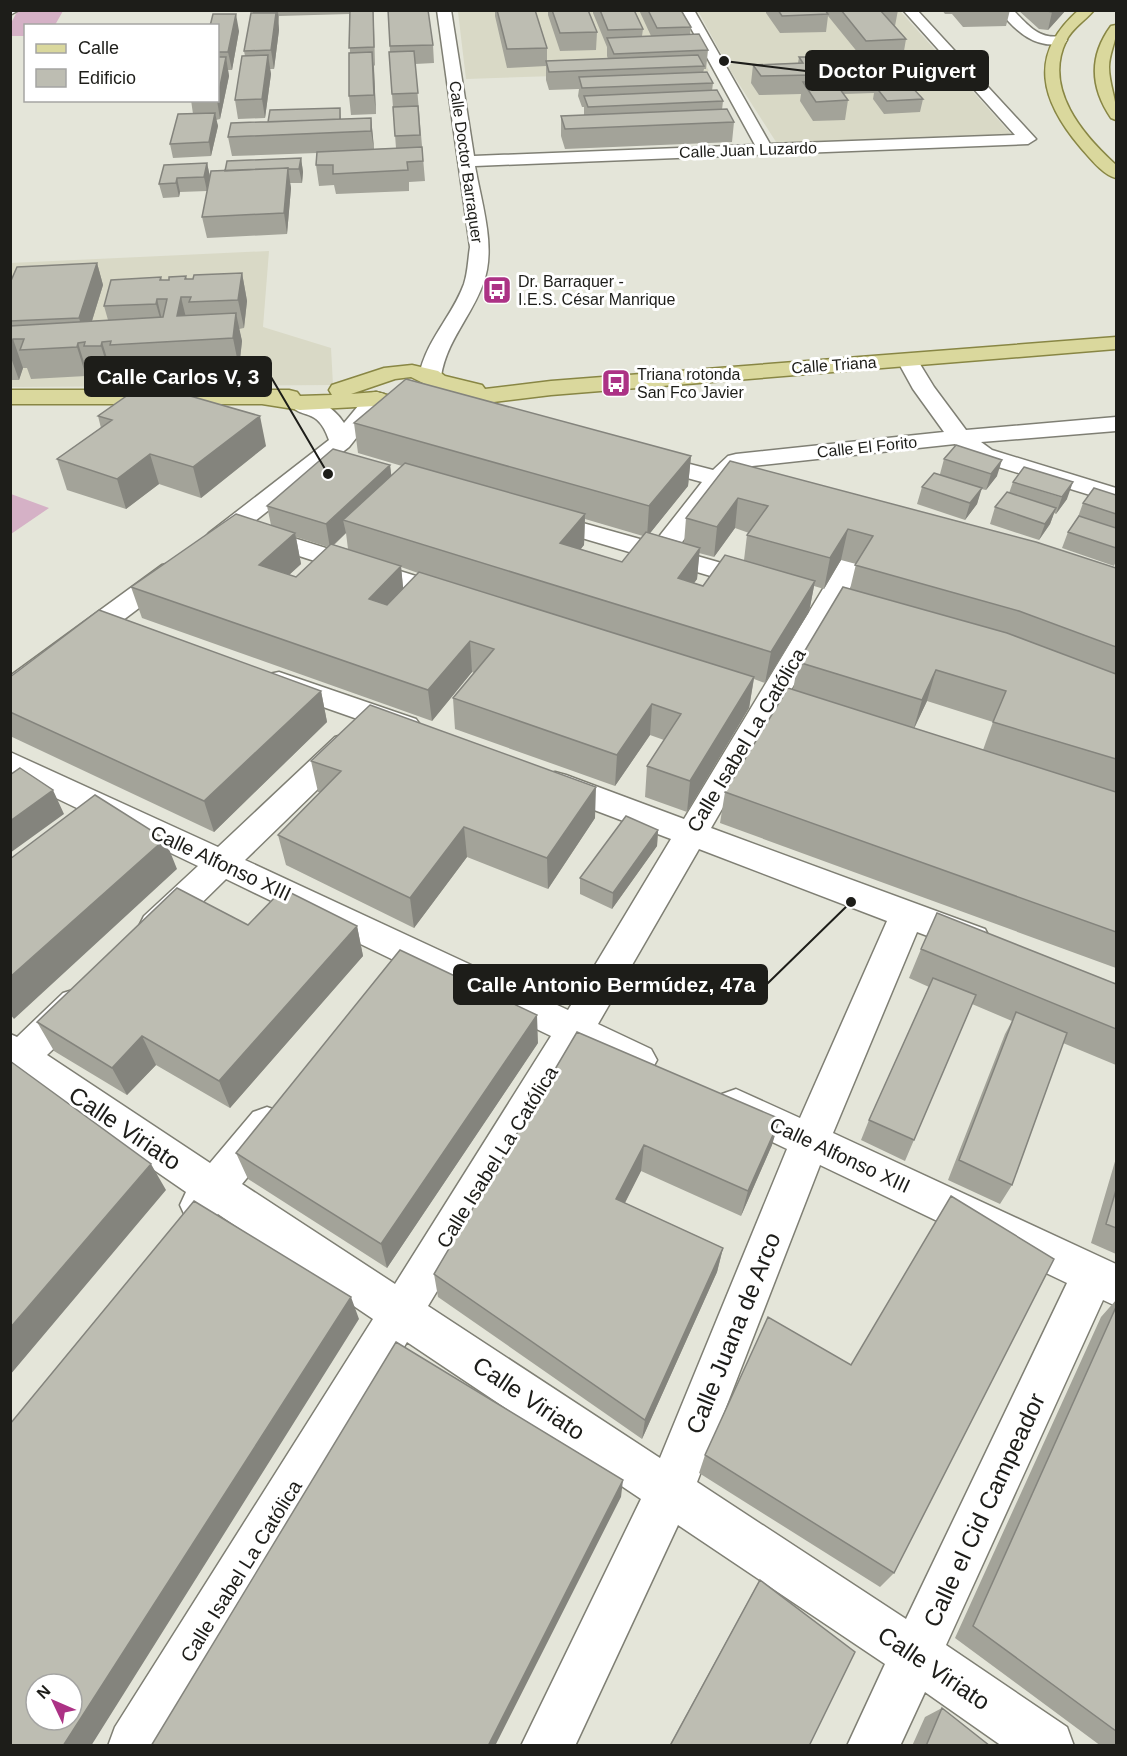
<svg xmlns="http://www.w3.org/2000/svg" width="1127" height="1756" font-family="Helvetica,sans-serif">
<rect width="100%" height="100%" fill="#e4e5d9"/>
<path fill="#d9d9c6" d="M522,10l157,1 30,60 -243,8 -8,-67z
M698,11h202l112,124 -234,10 -48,-75z
M269,251l-6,76 68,21 2,37 -322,2 -1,-124z"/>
<path fill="#d5b1c6" d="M63,11l-8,14 -29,1 -1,10h-14v-13l6,-11z
M10,494h1l38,14 -38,26z"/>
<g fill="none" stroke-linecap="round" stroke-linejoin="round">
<g stroke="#7f7f74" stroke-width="3">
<path id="minor" d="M10,10h9l-9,5z
M437,10h14l23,146 281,-11 -74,-135h13l76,134 245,-9 -112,-125h14l119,129 -8,5 -553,22c6,36 22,82 8,118 -12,33 -36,56 -42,92l-3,5 -8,1 -8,-1 -3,-5c7,-36 33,-59 45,-92 4,-12 4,-25 6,-37z
M999,10h14c14,14 26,30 47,26l7,4 -2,3c-29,7 -49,-11 -66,-33z
M908,354l7,2 19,31 32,43 150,-13v14l-135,11 11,8 124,38v15l-140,-43 -21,-16 -212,23 -9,9 34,9 3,5 -3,5 -9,2 -36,-9 -47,62 91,26 4,6 -4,6 -9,2 -227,-67 -3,-5 3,-5 9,-2 114,32 48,-61 -63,-17 -4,-5 4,-5 8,-2 66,17 15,-14 8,-2 208,-22 -31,-43 -16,-29 4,-4z
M376,392l8,2 3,5 -38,48 -122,96 -9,3 -9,-3 -4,-5 4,-5 120,-93c-12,-35 -28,-19 -40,-37l3,-5c20,-5 42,9 52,25l24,-29z
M255,526l206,64 4,6 -4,6 -9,2 -9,-2 -197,-63 -4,-5 4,-5z
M851,556l9,3 4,5 -153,264 274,101 5,10 -5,10 -12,4 -56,-21 -84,201 283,131v42l-13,-6 -157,345 121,82 7,19h-72l-77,-54 -25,54h-53l38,-82 -207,-139 -103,221h-54l120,-247 -234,-157 -243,404h-56l7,-19 258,-408 -155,-105 -4,4 -14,6 -14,-6 -6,-13 6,-13 -164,-113 -12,4v-49l7,3 46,-44 13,-4 13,4 5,11 -5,11 -42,40 163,108 43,-51 14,-5 14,5 5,12 -5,12 -39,48 153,100 156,-248 -325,-157 -58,57 -12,3 -12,-3 -5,-10 5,-10 54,-50 -188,-90v-24l208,95 117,-110 11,-3 11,3 4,7 -4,7 -112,109 323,150 103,-171 -127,-48 -4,-8 4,-8 11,-3 11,3 118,44 154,-255 4,-5zM699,849l188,72 -87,197 -64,-29 -14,5 -5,12 5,12 65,31 -127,309 -232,-152 154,-255 56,25 13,-5 6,-11 -6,-11 -53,-25zM820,1165l247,118 -161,336 -209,-137z
M171,563l9,2 4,6 -4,6 -160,121 -10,2v-24l152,-111z
M279,672l137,47 5,7 -5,7 -10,3 -137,-48 -4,-7 4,-7z"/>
</g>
<g stroke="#888644" stroke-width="3">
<path id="major" d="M1079,10h15c-9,11 -22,18 -28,31 -23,48 17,94 50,124v13c-13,-3 -26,-20 -35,-30 -40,-47 -54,-93 -2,-138z
M1116,25c2,14 -7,27 -7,42 0,19 9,34 7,53l-5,-2c-21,-31 -22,-62 0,-92z
M1116,337v12l-565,46 -149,18 -27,-7 -75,4 -38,-6h-252v-14h279l8,2 3,4 32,-1 -3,-5 3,-5 52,-17 28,-3 26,6 7,5 37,9 3,4 66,-8zM411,377l18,9 29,7 -56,6 -26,-7 -25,2 44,-15z"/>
</g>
<use href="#minor" fill="#fff" fill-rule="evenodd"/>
<use href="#major" fill="#dad89d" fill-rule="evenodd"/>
</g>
<path fill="#a3a399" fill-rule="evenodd" d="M253,10h120l1,17 1,38 -1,1 2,48 -25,1 -2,-19 1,-43 -1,-39 -70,2 -1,8 1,6 -5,39h-4l1,5 -6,44 -27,1 -3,-19 10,-44 -1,-5 9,-38z
M388,10l45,35 1,18 -19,1 10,117 -16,1v9l-73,3 -2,-9 -15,1 -3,-21 1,-12 -85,3 -4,-19 40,-15 72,-14 1,11 30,-1 3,31 22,-1 -4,-54z
M495,10h40l12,38v13l61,-2 -1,-3v-9l-14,-34v-3h41l9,19 -1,7h9l-12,-26h42l10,17 -1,8 18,15 -2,19h-2l-1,4 10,10 -1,8 11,10 -1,9 12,12 -2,20 -167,7 -4,-13v-20l23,-1v-8h-2l-4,-11 1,-7 -30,1 -3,-10v-14l-39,2 -12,-52z
M548,10h40l9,22 -1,18 -36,1 -12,-36z
M766,10h132l-3,16 11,13 -3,18 -40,2 -35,-43 -2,16 -46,1 -14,-20z
M942,10h68l-4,16 -43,1 -11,-13h-7z
M1018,10h48l-18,20 -9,-1z
M218,26l21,5 -7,39h-4l1,6 -9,43 -4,1 2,6 -7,30 -38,2 -3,-14 23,-30 -2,-14h27z
M799,57l18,7h9l1,-7 19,6 60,10 -2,12 19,14 -3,13 -36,2 -11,-15 1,-6 -31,1 5,6 -3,20 -32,1 -13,-20 1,-7 -42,1 -8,-12 2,-18 45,-2z
M301,158l2,14 -1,11h-12l1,5 -4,46 -80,4 -5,-21z
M207,163l3,14 -3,14 -27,1 -1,5 -16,1 -4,-14z
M97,263l6,22 -11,36 16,-1 -4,-14 57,-29 1,3h7l17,-4 1,3h6l49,-6 5,28 -3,27 -5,1 3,12 -3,27 -121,6 -1,-4 -6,1 -1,4 -17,1 -1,-4h-5l-1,4 -55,3 -4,-11h-4l-4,12h-9v-97z
M98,416l168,30 -65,52 -42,-14 -33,25 -59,-19 -10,-31 44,-31z
M354,423l337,33 -3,30 -38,47 34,10 2,-25 44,-57 386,107v400l-396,-145 5,-31 68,-102 5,-28 52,-73 6,-25 -15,-4 -17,29 -10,-3 -5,26 -44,71 -11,-4 -5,29 -62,104 -42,-15 2,-31 17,-26 -14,-5 -35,51 -160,-57 -2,-31 21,-25 -2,-1 -40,49 -290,-103 -11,-31 140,-62 -4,-19 123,-41 1,11 11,-10 -44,-13zM585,519l58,17 -21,26 -42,-12 4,-5zM735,528l14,5 -2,2 -3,25 -41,26 -9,-3 3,-4 2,-26 15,4zM346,533l2,16 -14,-4zM296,537l32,10 -32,30 -7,-2 12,-11zM401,567l17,6 -15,15zM927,701l66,21 -10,28 -69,-22z
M944,459l53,17 -11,14 -5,-1 -4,15 -12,16 -48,-16 5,-17 18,-13z
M1013,482l54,17 -11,15 -2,-1 -4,11 -11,16 -49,-16 5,-17 14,-14z
M1116,495v66l-2,5 -52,-18 6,-16 10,-15 5,-14z
M10,677l311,14 6,31 -113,110 -204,-96z
M311,761l284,57 -47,71 -81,-32 -53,71 -128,-63 -8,-30 42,-43h-2z
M658,830l-1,16 -45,63 -32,-15v-16z
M248,925l109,1 6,30 -133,152 -74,-43 -29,30 -73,-44 -17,-29z
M921,949l195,35v81l-53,-22 -51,142 -12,19 -52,-24 57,-146 7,-13 -40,-17 -67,157 -44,-21 8,-20 60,-133 -20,-9z
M577,1032l195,113 -31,71 -100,-45 -16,32 98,45 -6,24 -75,167 -204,-142 -4,-23z
M538,1043l-151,225 -139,-89 -12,-26z
M1116,1158v96l-25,-11z
M1116,1300v446h-15l-146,-108 146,-321z
M851,1365l43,208 -14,14 -181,-114 6,-18z
M760,1580l49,166h-140l83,-152z
M942,1708l48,38h-78l13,-29z"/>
<path fill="#84847d" d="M275,10h3l1,20 -5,39 -3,-19 5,-36z
M1054,10h12l-18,20 4,-18z
M236,14l3,17 -7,39 -4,-18z
M372,52l2,19 2,43 -2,-19z
M268,55l3,19 -6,44 -3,-19z
M226,57l3,19 -9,43 -3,-19z
M215,113l3,13 -7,30 -2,-14z
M371,118l2,19 1,13 -3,-19z
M301,158l2,14 -1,11 -3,-14z
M207,163l3,14 -3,14 -3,-14z
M288,168l3,20 -4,46 -3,-21z
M177,178l3,14 -1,5 -3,-14z
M97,263l6,22 -17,55 -7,-22z
M242,273l5,28 -3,27 -6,-28z
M181,297l7,29 -11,-10z
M157,299l7,29v4l-8,-28z
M236,313l6,28 -3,27 -6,-30z
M13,339l10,29 -4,12 -9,-25v-9z
M102,342l9,29 -1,4 -9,-29z
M78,343l9,29 -1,4 -9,-29z
M260,416l6,30 -65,52 -8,-31z
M150,454l9,30 -33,25 -9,-30z
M691,456l-3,30 -41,51 2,-31z
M1002,460l-5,16 -11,14 5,-16z
M390,465l3,24 -50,31 3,13 -16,15 -4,-24z
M1073,482l-6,17 -11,15 6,-17z
M982,488l-5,16 -12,16 5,-17z
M738,498l-3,30 -21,29 3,-30z
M1056,508l-6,16 -11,16 6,-16z
M585,514l-1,31 -24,29v-31z
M848,529l-7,31 -17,29 6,-31z
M295,533l6,31 -35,32 -7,-31z
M700,548l-3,31 -22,30 3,-31z
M401,566l3,31 -31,33 -4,-31z
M815,581l-6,31 -44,71 6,-31z
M470,641l2,31 -40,49 -4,-31z
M936,670l-9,31 -14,30 9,-31z
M754,677l-5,31 -62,104 3,-31z
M321,691l6,31 -113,110 -10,-31z
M652,704l-2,31 -35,51 2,-31z
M596,787l-1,31 -47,71 -1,-31z
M53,790l11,24 -54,39v-32z
M464,827l3,30 -53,71 -4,-30z
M658,830l-1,16 -45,63 1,-16z
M165,839l12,30 -163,150 -4,-5v-37z
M357,926l6,30 -133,152 -11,-27z
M537,1015l1,28 -151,225 -6,-24z
M142,1036l14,29 -29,30 -15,-27z
M780,1119l-8,26 -31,71 7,-25z
M644,1145l-3,26 -27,53 2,-25z
M151,1164l15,26 -156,185v-47z
M723,1248l-6,24 -75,167 3,-19z
M351,1297l8,22 -268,427h-28z
M623,1480l-2,17 -126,249h-7z"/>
<path fill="#bdbdb2" stroke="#84847d" stroke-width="1.5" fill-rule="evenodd" d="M350,10h23l1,37 -25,1z
M388,10h40l5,35 -43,1z
M497,10h38l12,38 -40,1z
M552,10h36l9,22 -37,1z
M600,10h34l9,19 -35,1z
M648,10h33l10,17 -34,1z
M778,10h47l3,4 -46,2z
M841,10h39l26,29 -40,2z
M1042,10h12l-2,2z
M251,13h25l-5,37 -27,1z
M213,14h23l-8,38h-10v-26h-8z
M699,34l9,16 -94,4 -7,-16z
M414,51l4,42 -26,1 -3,-42z
M372,52l2,43 -25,1v-43z
M268,55l-6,44 -27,1 7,-44z
M698,55l6,11 -155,6 -3,-11z
M218,57h8l-8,39z
M799,57h12l6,7 14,-1 -4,-6h15l4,6 49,-2 11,12 -81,3 4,5h5l14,19 -32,2 -13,-20h13l-5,-7 -50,1 -8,-11 50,-2z
M707,72l6,11 -131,5 -3,-11z
M910,85l13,14 -36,2 -12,-15z
M717,90l6,11 -135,6 -4,-11z
M418,106l2,29 -25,1 -2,-29z
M340,108v11l-72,3 2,-12z
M727,109l7,13 -169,7 -4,-13z
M215,113l-6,29 -39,2 8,-30z
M371,118v13l-143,6 3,-14z
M422,147l1,14 -16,1 1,8 -75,4v-9h-17l1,-13z
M301,158l-2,11h-11v-1l-63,3 2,-10z
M207,163l-3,14 -27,1 -1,5 -17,1 5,-19z
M288,168l-4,45 -82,4 9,-46z
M97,263l-18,55 -69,3v-38l7,-16z
M242,273l-4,27 -49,2 2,-5h-10l-4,19 59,-3 -3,25 -123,7 1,-4 -9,1 -1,4h-17l1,-4 -7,1 -1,4 -57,3 4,-11h-11l-3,7v-20l153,-9 4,-18h-10l-1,5 -52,2 7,-26 50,-3 -1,3h9v-3l17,-1 -1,3h8l1,-4z
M406,379l285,77 -42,50 -295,-83z
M145,383l115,33 -67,51 -43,-13 -33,25 -60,-20 55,-39 -14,-4z
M956,445l46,15 -11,14 -47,-15z
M333,449l57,16 -64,59 -59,-18z
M730,461l306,81 80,26v79l-97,-36 -164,-46 18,-29 -25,-7 -18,29 -83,-23 21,-29 -30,-8 -21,29 -31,-9z
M405,463l180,51 -25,29 62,19 24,-30 54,16 -22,30 25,8 22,-31 90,26 -44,71 -428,-132z
M1024,467l49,15 -11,15 -49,-15z
M934,473l48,15 -12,15 -48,-16z
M1094,488l22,7v19l-33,-11z
M1007,492l49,16 -11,16 -50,-17z
M236,514l59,19 -36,32 37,12 35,-33 70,22 -32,33 18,6 32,-33 335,105 -64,104 -43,-15 34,-52 -29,-10 -35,51 -164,-57 41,-49 -24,-8 -42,49 -297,-103z
M1079,516l37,12v20l-48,-16z
M843,587l164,46 109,41v85l-123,-37 13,-31 -70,-21 -14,30 -124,-38z
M99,610l222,81 -117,110 -194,-89v-35z
M788,688l328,104v140l-391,-140z
M370,705l226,82 -49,71 -83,-31 -54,71 -132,-63 63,-64 -30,-10z
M20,768l33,22 -43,31v-46z
M95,795l70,44 -155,138v-118z
M626,816l32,14 -45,63 -33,-15z
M177,888l71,37 35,-36 74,37 -138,155 -77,-45 -30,32 -75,-46z
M937,913l179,71v45l-195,-80z
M400,950l137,65 -156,229 -145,-91z
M933,978l43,17 -62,145 -45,-20z
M1016,1012l51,21 -55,152 -53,-25z
M577,1032l203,87 -32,72 -104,-46 -28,54 107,49 -78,172 -211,-146z
M10,1061l141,103 -141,164z
M1116,1190v38l-10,-4z
M951,1196l103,63 -160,314 -189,-118 63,-138 83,48z
M194,1201l157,96 -288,449h-53v-322zM36,1684h36v36h-36z
M1116,1307v424l-143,-105z
M396,1342l227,138 -135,266h-337z
M760,1580l95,72 -46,94h-139z
M942,1708l48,38h-64z"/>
<defs>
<g id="bus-square" transform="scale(1.5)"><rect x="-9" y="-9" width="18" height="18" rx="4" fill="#ac3285" stroke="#fff"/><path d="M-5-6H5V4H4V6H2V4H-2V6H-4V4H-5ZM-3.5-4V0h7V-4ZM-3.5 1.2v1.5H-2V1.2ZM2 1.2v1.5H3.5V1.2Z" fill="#fff"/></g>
</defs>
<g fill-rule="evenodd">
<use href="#bus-square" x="497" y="290"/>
<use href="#bus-square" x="616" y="383"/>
</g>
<g text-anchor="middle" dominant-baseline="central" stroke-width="6" stroke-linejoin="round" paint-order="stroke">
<g font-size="16" fill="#1d1d19" stroke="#fff">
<text transform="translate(748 150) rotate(-2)">Calle Juan Luzardo</text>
<text transform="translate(466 162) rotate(82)">Calle Doctor Barraquer</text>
<text transform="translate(834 365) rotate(-4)">Calle Triana</text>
<text transform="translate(867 447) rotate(-6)">Calle El Forito</text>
</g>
<g font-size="16" fill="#1d1d19" stroke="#fff" text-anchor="start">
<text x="518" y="281">Dr. Barraquer -<tspan x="518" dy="18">I.E.S. César Manrique</tspan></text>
<text x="637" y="374">Triana rotonda<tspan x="637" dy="18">San Fco Javier</tspan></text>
</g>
<g font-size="20" fill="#1d1d19" stroke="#fff">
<text transform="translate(746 740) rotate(-59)">Calle Isabel La Católica</text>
<text transform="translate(221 863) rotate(25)">Calle Alfonso XIII</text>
<text transform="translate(840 1155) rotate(25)">Calle Alfonso XIII</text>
<text transform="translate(497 1157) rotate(-58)">Calle Isabel La Católica</text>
<text transform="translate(241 1571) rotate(-58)">Calle Isabel La Católica</text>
</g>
<g font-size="24" fill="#1d1d19" stroke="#fff">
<text transform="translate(125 1128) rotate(34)">Calle Viriato</text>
<text transform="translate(733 1333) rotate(-68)">Calle Juana de Arco</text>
<text transform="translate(529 1398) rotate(34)">Calle Viriato</text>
<text transform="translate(984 1510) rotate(-65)">Calle el Cid Campeador</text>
<text transform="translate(934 1668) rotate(34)">Calle Viriato</text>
</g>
</g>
<path fill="none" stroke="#1d1d19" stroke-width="2" d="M724 61L806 71M328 474L271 377M851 902L767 984"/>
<g fill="#1d1d19" stroke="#fff" stroke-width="2">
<circle cx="724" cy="61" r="6"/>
<circle cx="328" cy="474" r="6"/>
<circle cx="851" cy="902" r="6"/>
</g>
<g fill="#1d1d19" stroke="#1d1d19" stroke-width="2">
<rect x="806" y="51" width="182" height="39" rx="6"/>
<rect x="85" y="357" width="186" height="39" rx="6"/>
<rect x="454" y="965" width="313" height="39" rx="6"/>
</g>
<g font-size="21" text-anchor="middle" font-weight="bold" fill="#fff">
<text x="897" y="78">Doctor Puigvert</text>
<text x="178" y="384">Calle Carlos V, 3</text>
<text x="611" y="992">Calle Antonio Bermúdez, 47a</text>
</g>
<rect width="1127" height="1756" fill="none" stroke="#1d1d19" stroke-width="24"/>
<rect x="24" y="24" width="195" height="78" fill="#ffffff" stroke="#a5a5a3" stroke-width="1.5"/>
<rect x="36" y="44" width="30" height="9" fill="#dad89d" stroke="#a5a5a3" stroke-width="1.5"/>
<text x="78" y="54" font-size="18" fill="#1d1d19">Calle</text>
<rect x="36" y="69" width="30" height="18" fill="#bdbdb2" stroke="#a5a5a3" stroke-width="1.5"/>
<text x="78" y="84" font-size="18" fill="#1d1d19">Edificio</text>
<g transform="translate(54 1702) rotate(314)"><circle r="28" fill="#ffffff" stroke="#a5a5a3" stroke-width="1.5"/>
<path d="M0-4.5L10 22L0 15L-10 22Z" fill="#ac3285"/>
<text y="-9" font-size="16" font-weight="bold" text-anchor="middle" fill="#1d1d19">N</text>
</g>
</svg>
